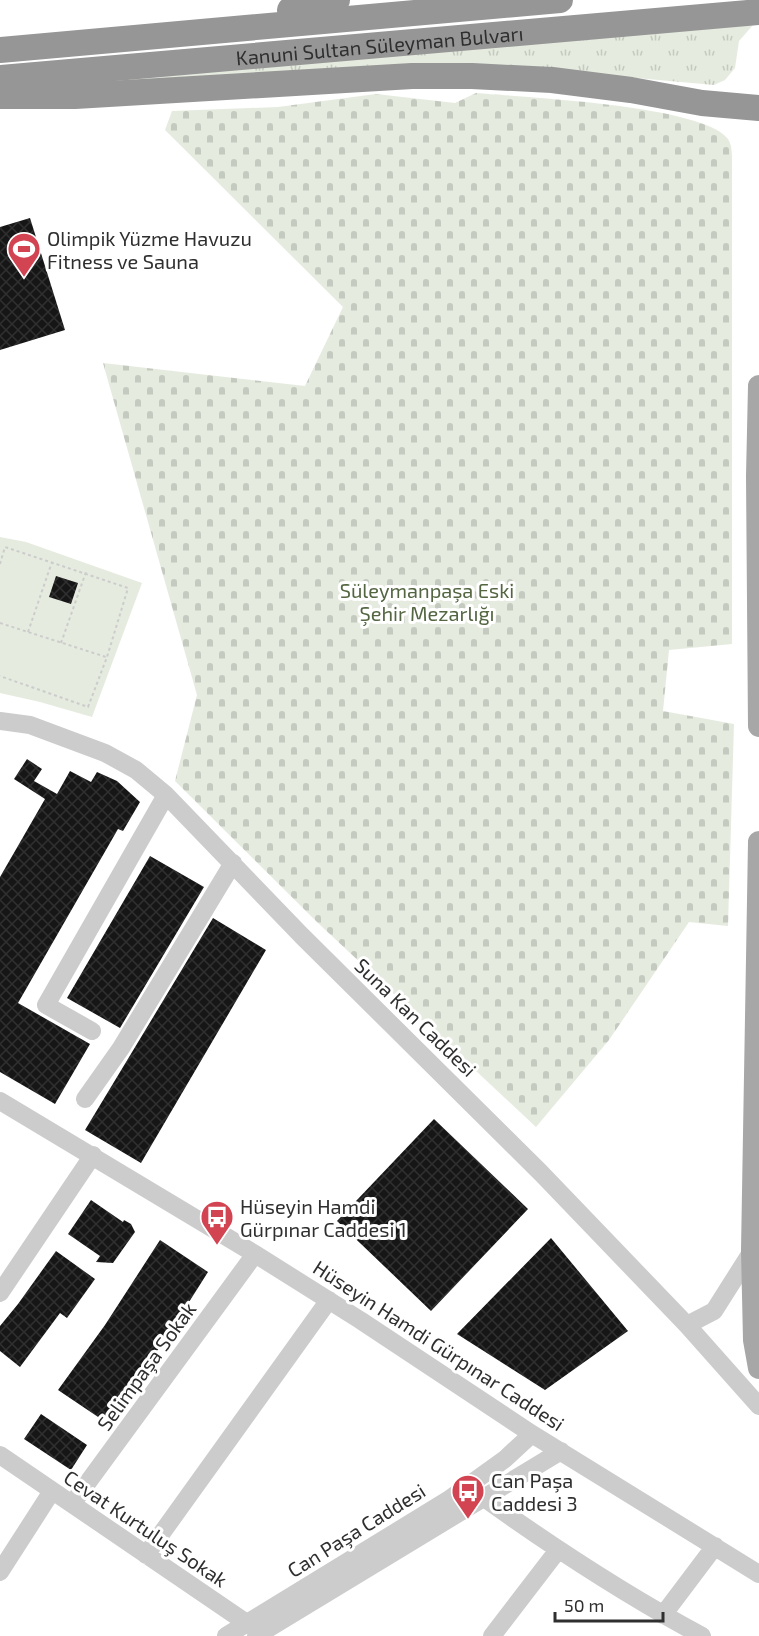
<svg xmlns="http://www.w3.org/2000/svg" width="759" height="1636" font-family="'Exo 2',sans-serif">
<defs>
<pattern id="grass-tufts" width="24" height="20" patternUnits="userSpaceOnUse" patternTransform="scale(1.5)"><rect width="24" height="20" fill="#e5ebdf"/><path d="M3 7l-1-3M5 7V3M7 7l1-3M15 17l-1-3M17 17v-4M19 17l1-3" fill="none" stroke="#c5cac0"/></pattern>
<pattern id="cemetery-stones" width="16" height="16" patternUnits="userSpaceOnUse" patternTransform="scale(1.5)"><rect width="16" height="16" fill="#e5ebdf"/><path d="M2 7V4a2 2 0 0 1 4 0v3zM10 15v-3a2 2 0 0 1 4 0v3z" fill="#c5cac0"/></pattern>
<pattern id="building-cross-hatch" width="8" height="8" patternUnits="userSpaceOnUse" patternTransform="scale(1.5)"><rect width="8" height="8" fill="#161616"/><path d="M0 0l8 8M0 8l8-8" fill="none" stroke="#303030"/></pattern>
</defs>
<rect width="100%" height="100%" fill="#fff"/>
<path fill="url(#grass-tufts)" d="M753,25l-14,16 -4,27 -10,12 -11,5 -122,-11 -549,12z"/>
<path fill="url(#cemetery-stones)" d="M476,93c45,4 228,12 252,46 4,6 4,15 4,22v483l-63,6 -6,61 71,13 -6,202 -39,-4 -80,118 -73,87 -218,-204 -143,-142 22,-86 -94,-332 202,23 38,-79 -178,-177 7,-19 106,-4 98,-13 79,9z"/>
<path fill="#e5ebdf" d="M0,537l26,5 116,41 -50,134 -52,-15 -40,-9z"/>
<path fill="url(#building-cross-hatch)" d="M30,218l35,112 -65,20v-123z
M56,576l22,7 -7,21 -22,-7z
M27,759l15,10 -8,12 23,13 13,-23 21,11 6,-10 20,9 23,21 -17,29 -5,-2 -100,174 72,41 -35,60 -55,-32v-195l45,-78 -31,-20z
M150,856l54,31 -84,141 -53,-30z
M213,918l53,32 -125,213 -56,-33z
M434,1119l94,90 -97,102 -94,-90z
M91,1200l32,22 1,-2 7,4 4,8 -22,31 -17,-1 4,-6 -32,-22z
M551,1238l77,93 -83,59 -88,-56z
M160,1240l48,32 -43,68 -30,41 -3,-2 -28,42 -46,-31 47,-65z
M56,1251l39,28 -28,39 -7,-5 -40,54 -20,-16v-25l18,-22z
M41,1414l46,31 -16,25 -47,-31z"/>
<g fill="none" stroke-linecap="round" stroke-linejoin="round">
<path stroke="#ccc" stroke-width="2" stroke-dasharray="3 3" stroke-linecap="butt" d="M0,564l5,-17 123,41 -21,69 -19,50 -88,-31
M0,623l106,34
M28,632l24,-70
M61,643l25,-71"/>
<path stroke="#ccc" stroke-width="18" d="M0,721l30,4 75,28 31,17 30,25 136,141 239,237 146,152 72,81
M92,1031l-46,-26 120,-210
M85,1099l36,-51 112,-185
M0,1101l255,153 105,66 172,114 227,140
M0,1293l93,-138
M687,1325l27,-14 38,-60
M0,1455l254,173
M484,1498c70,50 142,97 218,138
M72,1504l183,-250
M146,1555l183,-255
M0,1572l52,-81
M663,1615l52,-69
M226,1636l222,-136 57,-41 27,-25
M256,1636l305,-185
M492,1636l66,-86"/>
<path stroke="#a7a7a7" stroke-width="22" d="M759,386l-2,90 2,250
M759,842l-7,409 2,89 5,28"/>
<g stroke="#969696" stroke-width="26">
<path d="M290,10l47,-10"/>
<path d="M0,50l560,-50"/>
<path id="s1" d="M0,78l759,-66"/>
<path d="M0,96h75l337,-20h60l80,4 79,10 71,13 57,5"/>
</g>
</g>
<defs>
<g id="stadium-pin" transform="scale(1.725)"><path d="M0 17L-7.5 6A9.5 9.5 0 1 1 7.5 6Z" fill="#d34453" stroke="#fff"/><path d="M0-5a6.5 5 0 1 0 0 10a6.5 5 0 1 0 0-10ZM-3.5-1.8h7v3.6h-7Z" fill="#fff"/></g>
<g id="bus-pin" transform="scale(1.725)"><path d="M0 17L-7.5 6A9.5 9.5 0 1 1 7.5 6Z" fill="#d34453" stroke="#fff"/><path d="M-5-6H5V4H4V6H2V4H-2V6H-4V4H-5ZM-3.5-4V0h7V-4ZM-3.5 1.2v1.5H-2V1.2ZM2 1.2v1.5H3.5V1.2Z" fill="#fff"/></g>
</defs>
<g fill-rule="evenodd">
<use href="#stadium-pin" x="24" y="249"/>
<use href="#bus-pin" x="217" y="1217"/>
<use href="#bus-pin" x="468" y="1491"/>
</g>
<g text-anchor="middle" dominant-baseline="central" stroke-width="6" stroke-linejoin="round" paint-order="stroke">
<g font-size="20" fill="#2f2f2f" stroke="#fff">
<text stroke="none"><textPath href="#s1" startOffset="381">Kanuni Sultan Süleyman Bulvarı</textPath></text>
<text transform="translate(416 1017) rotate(44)">Suna Kan Caddesi</text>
<text transform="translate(439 1345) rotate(33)">Hüseyin Hamdi Gürpınar Caddesi</text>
<text transform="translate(146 1366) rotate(-54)">Selimpaşa Sokak</text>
<text transform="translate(146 1528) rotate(34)">Cevat Kurtuluş Sokak</text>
<text transform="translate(356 1530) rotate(-32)">Can Paşa Caddesi</text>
</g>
<g font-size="20" fill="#2f2f2f" stroke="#fff" text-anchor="start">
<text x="47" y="238">Olimpik Yüzme Havuzu<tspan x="47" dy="23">Fitness ve Sauna</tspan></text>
<text x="240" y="1206">Hüseyin Hamdi<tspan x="240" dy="23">Gürpınar Caddesi 1</tspan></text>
<text x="491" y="1480">Can Paşa<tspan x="491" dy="23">Caddesi 3</tspan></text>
</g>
<g font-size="20" fill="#536641" stroke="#fff">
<text x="427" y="590">Süleymanpaşa Eski<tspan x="427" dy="23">Şehir Mezarlığı</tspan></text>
</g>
</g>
<path d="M555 1612v9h108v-9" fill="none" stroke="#2f2f2f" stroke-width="3"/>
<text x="564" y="1612" font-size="18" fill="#2f2f2f" stroke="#ffffff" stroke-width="4.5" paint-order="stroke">50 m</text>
</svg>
